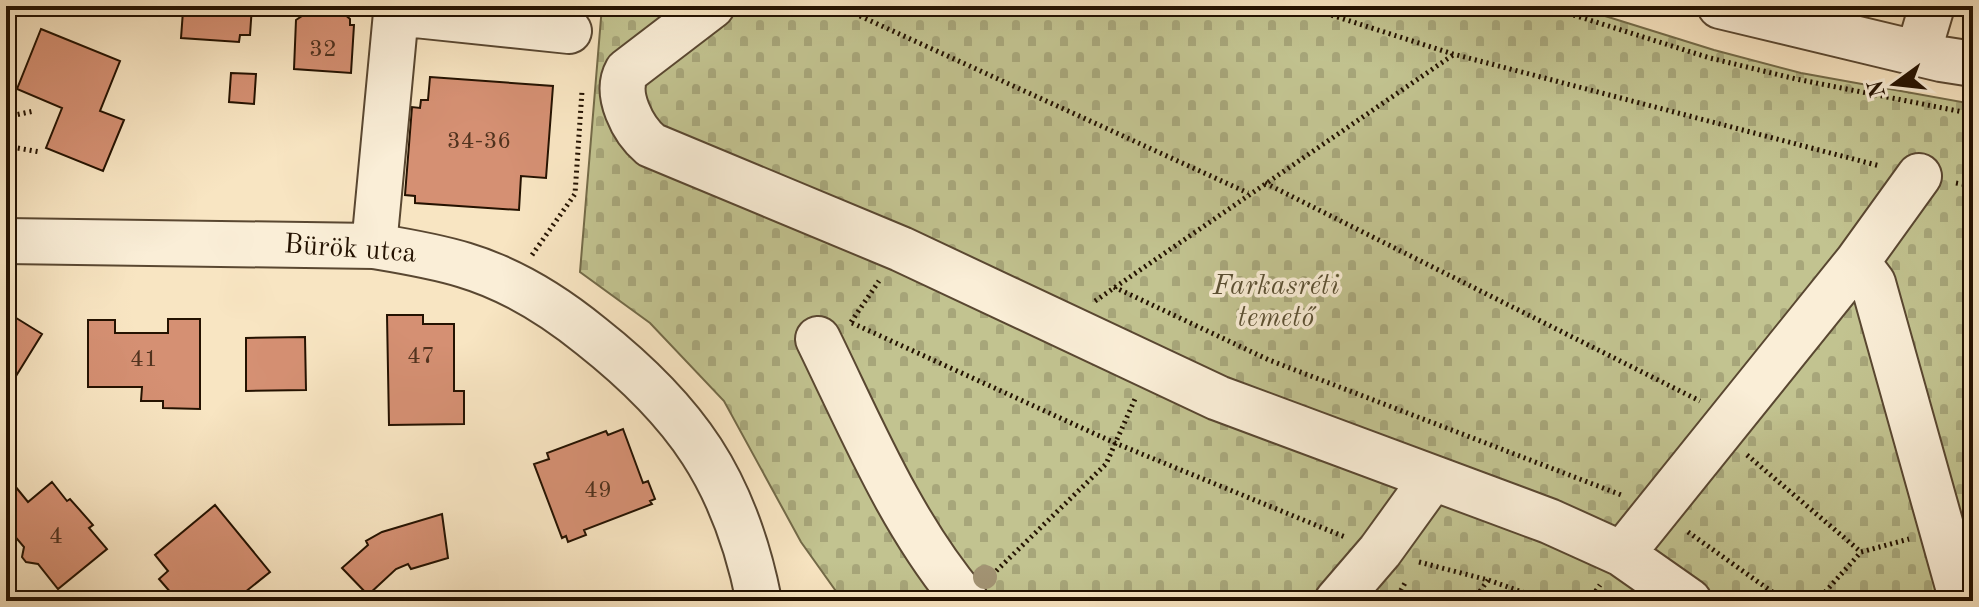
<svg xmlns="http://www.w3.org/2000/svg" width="1979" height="607" font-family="'Old Standard TT',serif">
<defs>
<pattern id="cemetery-stones" width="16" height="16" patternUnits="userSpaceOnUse" patternTransform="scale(2)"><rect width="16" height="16" fill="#c2c390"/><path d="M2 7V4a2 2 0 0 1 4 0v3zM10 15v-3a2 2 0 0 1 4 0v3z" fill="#a7a67a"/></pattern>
</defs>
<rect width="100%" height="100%" fill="#f8e5c2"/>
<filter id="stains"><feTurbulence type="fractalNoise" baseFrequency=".0025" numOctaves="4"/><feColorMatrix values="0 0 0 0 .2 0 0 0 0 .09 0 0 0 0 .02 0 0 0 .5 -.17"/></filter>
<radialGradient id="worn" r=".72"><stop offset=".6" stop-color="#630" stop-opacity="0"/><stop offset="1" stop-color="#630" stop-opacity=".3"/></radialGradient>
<path fill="url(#cemetery-stones)" stroke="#736a48" stroke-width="2" d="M602,6h971l141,44 87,23 172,31v497h-1130l-42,-59 -77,-141 -74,-78 -70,-51z"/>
<path fill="#d59073" stroke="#241201" stroke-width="2" d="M190,6h62l-2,29h-10l-1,7 -58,-4 2,-27 7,1z
M337,12l6,1 7,6v6h4l-3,48 -57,-4 2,-49 9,-6 21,1z
M41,29l79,32 -20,50 24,9 -21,51 -57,-23 16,-40 -45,-19z
M231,73l25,1 -2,30 -25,-2z
M430,77l123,9 -7,92 -25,-2 -2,34 -104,-7v-7l-10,-1 7,-88 8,1 1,-8h7z
M387,315h36v9h31v67h10v33l-75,1z
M13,316l29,18 -34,55 -2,-1v-67l3,2z
M168,319h32v90l-37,-1v-7h-22l1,-14h-54v-67h27v13h53z
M305,337l1,53 -60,1v-53z
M623,429l20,54 5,-2 7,18 -5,2 2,3 -68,26 2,5 -18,7 -2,-6 -4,2 -28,-74 15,-5 -2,-6 59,-22 2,4z
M52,482l15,19 3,-2 23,26 -4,3 18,21 -49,40 -20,-25 -12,-2 -4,-5 2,-10 -18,-21v-32l9,-8 13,16z
M215,505l55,67 -36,29h-56l-19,-22 9,-8 -13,-16z
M442,514l6,44 -37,11 -3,-5 -12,5 -28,26 -26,-27 26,-23 -2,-4 16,-9z
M569,595l24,1 1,5h-23z"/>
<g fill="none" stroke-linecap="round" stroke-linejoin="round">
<g stroke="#594731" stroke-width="48">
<path id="minor" d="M712,6l-85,65c-13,23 6,59 24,74l250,104 317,149 331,123 73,33 67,47
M1720,6l221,53 32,5
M1918,53l14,-47
M6,241l368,5c30,5 61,10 90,19 47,14 89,40 127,71 95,75 144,144 168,265
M374,246l22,-233 173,18
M1857,262l62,-86
M818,339c44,90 83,185 148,262
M1622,554l235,-292 16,21 89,318
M1337,601l43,-50 52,-72"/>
</g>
<path stroke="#241201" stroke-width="5" stroke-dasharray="2 4" stroke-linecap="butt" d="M838,6l410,187
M1303,6l150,48 427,112
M1545,6l165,52 86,21 177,35
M7,18l8,-12
M6,55v-49
M6,117l28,-6
M6,146l34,6
M1265,183l435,218
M1956,183l17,3
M532,255l43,-61 7,-103
M1114,287l155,73 355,136
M1095,301l358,-246
M851,322l28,-41
M852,323l263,120 230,94
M1747,455l114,97
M1688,532l97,69
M1419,562l69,18 60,21
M992,575l114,-111 29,-65
M1395,601l10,-18
M1473,601l15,-21
M1589,601l11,-16
M1817,601l44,-49 48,-13"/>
<use href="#minor" stroke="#faeed7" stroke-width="44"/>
</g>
<circle fill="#a29373" cx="985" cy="577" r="12"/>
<g text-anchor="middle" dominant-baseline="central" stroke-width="7" stroke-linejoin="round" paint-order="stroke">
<g font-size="24" fill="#50321e">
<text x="323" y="50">32</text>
<text x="479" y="142">34-36</text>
<text x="421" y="357">47</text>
<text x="144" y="360">41</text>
<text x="598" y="491">49</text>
<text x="56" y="537">4</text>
</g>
<g font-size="28" fill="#241201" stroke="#faeed7">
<text transform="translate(350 250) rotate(4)">Bürök utca</text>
</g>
<g font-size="28" font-style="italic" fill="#5b5033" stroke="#faeed7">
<text x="1276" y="287">Farkasréti<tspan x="1276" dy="32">temető</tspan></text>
</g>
</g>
<rect width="1979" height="607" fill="none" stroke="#f8e5c2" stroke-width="32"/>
<rect x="8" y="8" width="1963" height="591" fill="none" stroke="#241201" stroke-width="4"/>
<rect x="16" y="16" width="1947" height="575" fill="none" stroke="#241201" stroke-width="2"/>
<g transform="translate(1895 84) rotate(255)" stroke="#faeed7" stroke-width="6" paint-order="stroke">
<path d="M0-6L14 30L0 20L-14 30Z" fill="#241201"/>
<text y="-12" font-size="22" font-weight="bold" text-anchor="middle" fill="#241201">N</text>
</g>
<rect width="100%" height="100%" filter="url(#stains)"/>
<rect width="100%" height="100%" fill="url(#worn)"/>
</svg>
